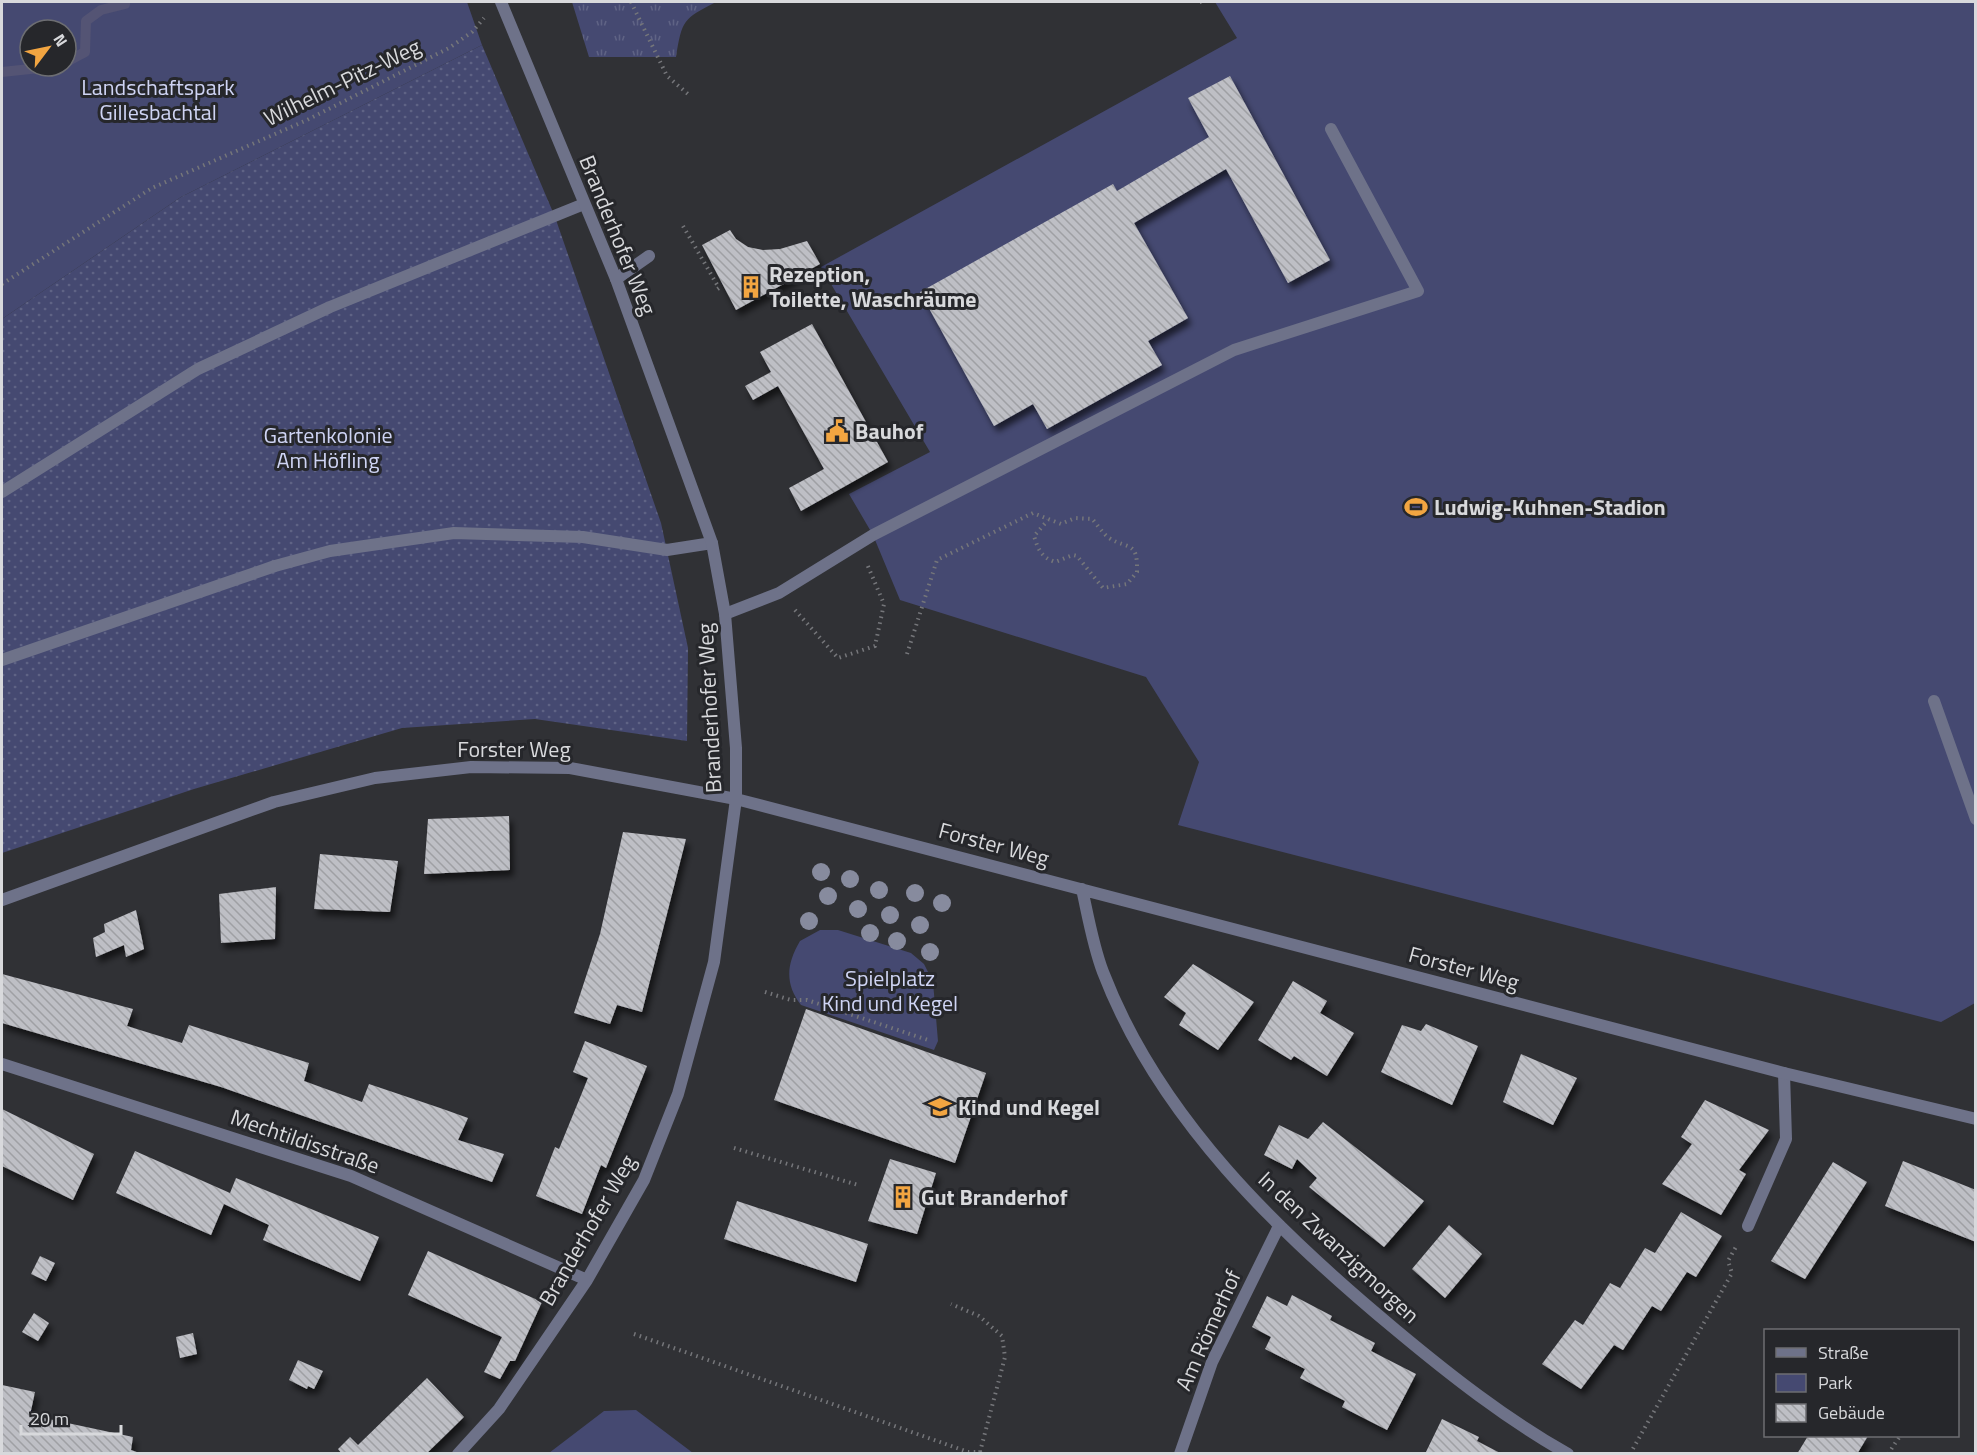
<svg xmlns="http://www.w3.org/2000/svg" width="1977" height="1455" font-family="'Titillium Web',sans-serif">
<defs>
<pattern id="grass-tufts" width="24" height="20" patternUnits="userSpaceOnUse" patternTransform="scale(1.5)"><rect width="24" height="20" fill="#454971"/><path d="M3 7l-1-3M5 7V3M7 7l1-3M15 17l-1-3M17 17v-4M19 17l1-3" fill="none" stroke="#5f6385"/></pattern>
<pattern id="garden-dots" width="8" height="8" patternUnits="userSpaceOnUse" patternTransform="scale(1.5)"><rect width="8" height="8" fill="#454971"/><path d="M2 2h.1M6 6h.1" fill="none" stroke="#5f6385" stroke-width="1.8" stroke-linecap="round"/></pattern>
<pattern id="building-back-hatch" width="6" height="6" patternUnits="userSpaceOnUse" patternTransform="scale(1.5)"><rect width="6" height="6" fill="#bebfc5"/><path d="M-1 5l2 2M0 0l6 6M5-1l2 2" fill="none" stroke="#9fa0a4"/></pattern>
<filter id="shadow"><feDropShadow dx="3.5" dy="6" stdDeviation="3" flood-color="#0009"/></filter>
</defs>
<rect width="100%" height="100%" fill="#303135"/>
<path fill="url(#grass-tufts)" d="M572,2h144c-33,17 -34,18 -40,55h-87z"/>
<path fill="#454971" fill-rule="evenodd" d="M2,2h465l15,43 -301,152 -179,122zM30,30h36v36h-36z
M1215,2h760v1001l-34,19 -763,-197 21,-63 -53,-85 -246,-77 -27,-65 -24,-41 81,-42 -109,-185 416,-229z
M820,930h18l73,23 13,11 9,18 5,59 -4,9 -133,-45c-16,-21 -15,-40 -1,-64z
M636,1410l57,43h-144l55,-42z"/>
<path fill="url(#garden-dots)" d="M482,45l73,172 106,306 27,125 -1,93 -152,-22 -133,9 -208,61 -192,64v-534l179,-122z"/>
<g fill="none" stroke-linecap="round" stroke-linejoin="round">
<path stroke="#545474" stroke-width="10" d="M66,62l19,-10 1,-31 15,-11 24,-6v-2
M2,72l56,-6"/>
</g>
<path fill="url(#building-back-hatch)" filter="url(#shadow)" d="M1230,76l100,184 -42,23 -62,-114 -92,54 54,95 -40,23 14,24 -115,64 -14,-25 -39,22 -74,-134 193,-108 4,7 92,-54 -21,-39z
M730,230l6,9 12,8 15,3 17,-1 27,-8 13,23 -84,46 -34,-65z
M812,324l76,138 -87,49 -12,-23 35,-19 -46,-83 -25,14 -8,-14 26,-14 -11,-20z
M509,816l1,54 -86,4 4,-55z
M623,832l63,7 -44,173 -25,-7 -7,19 -36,-11 26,-79z
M320,854l78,7 -8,51 -76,-3z
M276,887l-1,52 -54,4 -2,-49z
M136,910l8,39 -18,8 -2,-12 -28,12 -3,-19 12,-6 -1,-8z
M1193,964l61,38 -36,48 -39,-25 7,-12 -22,-16z
M2,974l131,35 -6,17 55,17 7,-18 120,38 -5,18 58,21 7,-18 74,25 25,9 -10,22 46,14 -12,28 -271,-95 -219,-64z
M1293,981l34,20 -7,12 34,20 -27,43 -33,-20 -3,4 -33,-20z
M806,1009l180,64 -31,90 -181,-63z
M1426,1024l52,22 -26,59 -71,-33 21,-47 19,6z
M585,1041l62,25 -41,102 -5,-3 -19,49 -46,-18 19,-49 4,2 29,-71 -15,-6z
M1521,1054l56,24 -24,47 -50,-23z
M1705,1100l64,30 -30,40 7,4 -25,41 -59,-31 30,-40 -11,-7z
M2,1109l92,45 -21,46 -71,-34z
M1323,1122l101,79 -40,46 -75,-60 8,-9 -20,-19 -5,10 -28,-14 15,-30 29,14z
M135,1151l95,42 6,-15 143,59 -19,44 -97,-41 6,-15 -45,-21 -13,31 -95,-42z
M890,1159l46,14 -19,61 -49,-13z
M1903,1161l73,29v52l-91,-36z
M1833,1162l34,20 -62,97 -34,-18z
M737,1201l131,43 -12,38 -132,-43z
M1681,1212l41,24 -26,41 -9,-5 -26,39 -9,-5 -29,44 -9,-5 -33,44 -39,-25 33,-44 8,5 27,-42 10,5 25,-40 10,5z
M1449,1225l33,29 -37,44 -33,-29z
M428,1251l114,51 -27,59h-5l-10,18 -16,-7 18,-35 -94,-42z
M40,1256l15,7 -9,18 -15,-7z
M1292,1295l40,21 -2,4 45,23 -4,8 45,23 -29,56 -45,-23 3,-6 -45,-23 5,-9 -40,-20 6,-12 -19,-10 15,-31 20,10z
M34,1313l15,10 -11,18 -16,-9z
M193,1333l4,21 -17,4 -4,-21z
M298,1360l25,11 -9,18 -6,-3 -1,3 -18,-9z
M427,1378l37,39 -38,37h-84l-4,-5 12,-12 8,8z
M2,1385l33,7 -5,23 103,22 -2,13 11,4h-140z
M1442,1419l37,18 -2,4 25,13h-77z
M1808,1436h60l-11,18h-60z"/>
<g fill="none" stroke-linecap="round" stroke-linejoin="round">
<path stroke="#75767a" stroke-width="4" stroke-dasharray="1.5 4.5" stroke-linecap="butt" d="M631,2l36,74 21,18
M1200,2h2
M683,226l36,62 -4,3
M2,284l150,-96 155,-68 142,-72 23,-16 12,-14
M795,610l43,48 37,-12 9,-42 -17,-40
M907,654l30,-94 96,-47 28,11 14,-6 17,1c5,5 11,15 17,19 19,12 29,2 28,34l-10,12 -24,4 -26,-32 -4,-1 -18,7c-14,-5 -17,-13 -21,-26l14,-16
M765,992l26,8h16l121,40
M734,1148l124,37
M634,1334l334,118h12l25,-95 -3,-21 -23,-20 -28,-12
M980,1452l6,2
M1630,1454l102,-181 -4,-12 9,-16
M1888,1454l12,-18"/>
<path stroke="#6e7289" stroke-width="12" d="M616,279l33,-23
M2,492l196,-123 132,-62 254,-103
M725,614l54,-21 94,-58 361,-185 184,-59 -87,-162
M2,660l273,-94 55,-15 124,-18 129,4 84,13 45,-7
M1934,701l42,118
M1748,1226l38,-87 -2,-66"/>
<path stroke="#6e7289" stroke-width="12" d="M1082,889c6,27 11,57 21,83 56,146 175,260 293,358 54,45 110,89 172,124
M2,900l272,-98 101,-24 96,-11 99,1 166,31 1048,274 192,46
M2,1064l349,112 236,104
M458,1454l41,-45 88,-129 57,-100 34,-86 36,-132 22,-163v-51l-11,-134 -13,-71 -96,-264 -115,-277
M1180,1454l32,-92 67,-136"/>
</g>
<g fill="#878b9e">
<circle cx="821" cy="872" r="9"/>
<circle cx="850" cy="879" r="9"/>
<circle cx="879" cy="890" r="9"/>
<circle cx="915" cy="893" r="9"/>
<circle cx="828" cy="896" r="9"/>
<circle cx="942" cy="903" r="9"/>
<circle cx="858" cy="909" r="9"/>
<circle cx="890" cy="915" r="9"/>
<circle cx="809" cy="921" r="9"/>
<circle cx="920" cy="925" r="9"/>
<circle cx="870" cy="933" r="9"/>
<circle cx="897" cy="941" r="9"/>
<circle cx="930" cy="952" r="9"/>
</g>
<defs>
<g id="building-bare" transform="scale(1.8)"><path d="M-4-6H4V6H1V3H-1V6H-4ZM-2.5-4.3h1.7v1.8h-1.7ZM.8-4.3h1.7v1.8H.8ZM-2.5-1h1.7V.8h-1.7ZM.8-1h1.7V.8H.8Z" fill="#f2a541" stroke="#26272b" stroke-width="2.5" paint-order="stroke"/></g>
<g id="civic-bare" transform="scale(1.8)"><path d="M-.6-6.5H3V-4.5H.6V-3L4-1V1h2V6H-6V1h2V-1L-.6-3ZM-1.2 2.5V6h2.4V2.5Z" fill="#f2a541" stroke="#26272b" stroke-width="2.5" paint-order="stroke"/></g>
<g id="stadium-bare" transform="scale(1.8)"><path d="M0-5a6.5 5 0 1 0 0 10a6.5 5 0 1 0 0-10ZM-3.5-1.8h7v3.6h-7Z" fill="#f2a541" stroke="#26272b" stroke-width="2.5" paint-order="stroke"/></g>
<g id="school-bare" transform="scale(1.8)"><path d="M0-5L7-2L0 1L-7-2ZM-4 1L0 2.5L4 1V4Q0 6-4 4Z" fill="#f2a541" stroke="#26272b" stroke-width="2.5" paint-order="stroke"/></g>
</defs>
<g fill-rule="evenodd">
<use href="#building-bare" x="751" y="287"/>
<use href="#civic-bare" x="837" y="431"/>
<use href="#stadium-bare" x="1416" y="507"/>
<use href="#school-bare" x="940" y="1107"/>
<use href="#building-bare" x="903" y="1197"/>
</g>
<g text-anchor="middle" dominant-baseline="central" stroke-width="6" stroke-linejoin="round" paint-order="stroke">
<g font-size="22" fill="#d8d9dc" stroke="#26272b">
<text transform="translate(342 82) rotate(-26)">Wilhelm-Pitz-Weg</text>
<text transform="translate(618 235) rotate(68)">Branderhofer Weg</text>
<text transform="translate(709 708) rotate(-93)">Branderhofer Weg</text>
<text x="514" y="749">Forster Weg</text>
<text transform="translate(994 844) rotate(15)">Forster Weg</text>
<text transform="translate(1464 968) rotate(15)">Forster Weg</text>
<text transform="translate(305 1141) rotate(19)">Mechtildisstraße</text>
<text transform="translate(587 1230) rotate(-60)">Branderhofer Weg</text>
<text transform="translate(1339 1247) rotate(43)">In den Zwanzigmorgen</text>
<text transform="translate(1208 1330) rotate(-66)">Am Römerhof</text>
</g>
<g font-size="22" fill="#cfd4f4" stroke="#26272b">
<text x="158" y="87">Landschaftspark<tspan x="158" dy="25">Gillesbachtal</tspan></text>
<text x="328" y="435">Gartenkolonie<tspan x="328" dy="25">Am Höfling</tspan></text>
<text x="890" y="978">Spielplatz<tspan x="890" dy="25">Kind und Kegel</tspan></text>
</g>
<g font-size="22" font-weight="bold" fill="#d8d9dc" stroke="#26272b" text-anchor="start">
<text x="769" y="274">Rezeption,<tspan x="769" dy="25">Toilette, Waschräume</tspan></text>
<text x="855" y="431">Bauhof</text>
<text x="1434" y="507">Ludwig-Kuhnen-Stadion</text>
<text x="958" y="1107">Kind und Kegel</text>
<text x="921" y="1197">Gut Branderhof</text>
</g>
</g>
<rect width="1977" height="1455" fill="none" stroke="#d8d9dc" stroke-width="6"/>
<rect x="1764" y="1329" width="195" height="108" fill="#26272b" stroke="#6d6e72" stroke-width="1.5"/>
<rect x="1776" y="1348" width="30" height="9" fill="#6e7289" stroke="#6d6e72" stroke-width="1.5"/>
<text x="1818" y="1359" font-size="18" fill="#d8d9dc">Straße</text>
<rect x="1776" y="1374" width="30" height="18" fill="#454971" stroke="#6d6e72" stroke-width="1.5"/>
<text x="1818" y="1389" font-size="18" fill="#d8d9dc">Park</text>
<rect x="1776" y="1404" width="30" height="18" fill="url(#building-back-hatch)" stroke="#6d6e72" stroke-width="1.5"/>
<text x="1818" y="1419" font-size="18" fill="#d8d9dc">Gebäude</text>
<g transform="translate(48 48) rotate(58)"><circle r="28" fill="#26272b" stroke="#6d6e72" stroke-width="1.5"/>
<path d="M0-4.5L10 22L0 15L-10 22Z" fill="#f2a541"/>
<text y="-9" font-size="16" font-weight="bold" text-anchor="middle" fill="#d8d9dc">N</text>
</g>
<path d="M21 1425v9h100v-9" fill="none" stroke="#d8d9dc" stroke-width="3"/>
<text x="30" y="1425" font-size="18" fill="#d8d9dc" stroke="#26272b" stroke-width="4.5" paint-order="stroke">20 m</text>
</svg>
